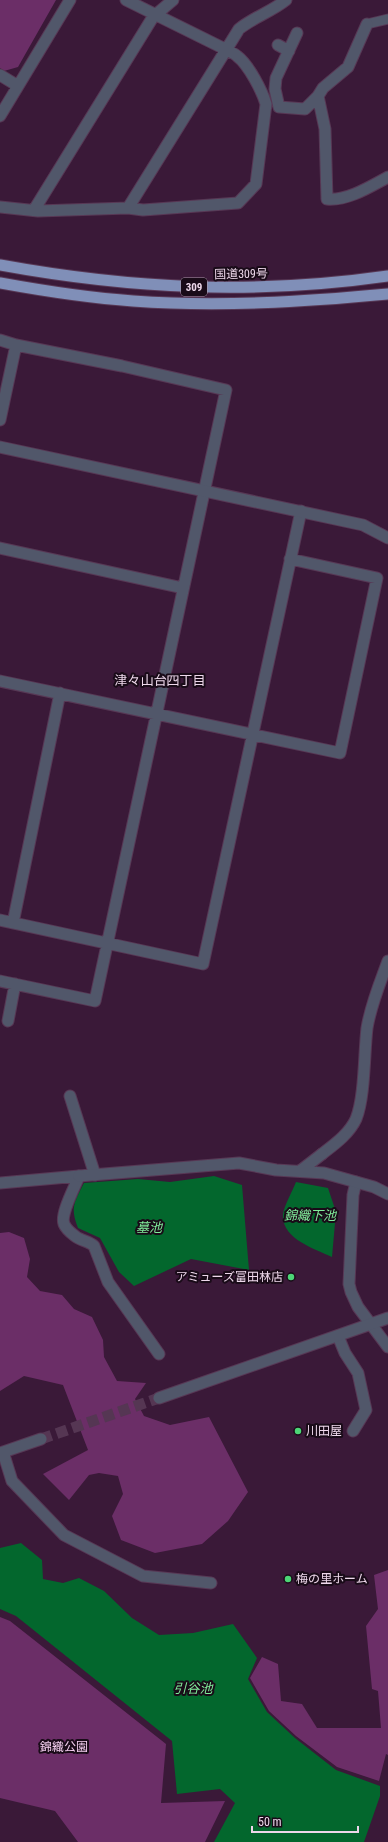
<svg xmlns="http://www.w3.org/2000/svg" width="388" height="1842" font-family="'Roboto Condensed','Noto Sans JP',sans-serif">
<rect width="100%" height="100%" fill="#3a1938"/>
<path fill="#6b2e67" d="M0,0h56l-38,67 -14,4 -4,-3z
M9,1232l15,6 6,21 -3,18 13,14 22,4 12,14 18,8 11,23 1,17 13,24 29,2 -11,16 9,17 26,9 39,-8 39,75 -20,29 -26,23 -47,9 -34,-13 -9,-24 11,-22 -5,-18 -19,-3 -10,2 -20,25 -26,-26 45,-24 -25,-65 -39,-9 -24,15v-158z
M388,1570v185l-2,-1 -7,27 -42,-14 -41,-31 -27,-25 -19,-33 12,-21 16,7 3,37 21,3 15,24h64l-3,-37 -6,-2 -6,-63 12,-17 -4,-34z
M0,1617l10,4 156,123 -5,59 64,-2 -20,41h-127l-23,-31 -55,-13z"/>
<path fill="#03672d" d="M214,1176l28,9 7,85 -58,-11 -57,27 -15,-14 -19,-34 -22,-10c-8,-20 -4,-26 6,-45l54,-4 32,3z
M296,1182l32,6 8,24 -4,45c-17,-8 -51,-18 -49,-43 1,-8 10,-24 13,-32z
M21,1543l21,17 1,19 20,4 16,-5 25,13 28,27 27,17 34,-2 40,-9 24,34 -9,21 19,33 28,26 41,32 44,16v10l-16,46h-150l21,-39 -15,-14 -43,5 -5,-53 -156,-125 -16,-7v-61z"/>
<g fill="none" stroke-linecap="round" stroke-linejoin="round">
<path stroke="#553653" stroke-width="11" stroke-dasharray="11 5.5" stroke-linecap="butt" d="M41,1439l118,-41"/>
<g stroke="#573855" stroke-width="11">
<path id="pedestrian" d="M367,24l21,-5"/>
</g>
<g stroke="#573855" stroke-width="13">
<path id="minor" d="M297,33l-21,45 -1,11 4,18 26,2 13,-13 5,-8 25,-21 19,-43
M278,45l11,6
M0,75l18,11
M318,96l7,33 2,70c21,2 44,-13 61,-22
M0,116l70,-116
M0,207l38,4 90,-3 15,2 95,-7 18,-19 10,-80c-4,-13 -17,-39 -29,-48 -3,-3 -7,-4 -10,-6l-101,-50
M128,208l111,-179c15,-12 32,-17 47,-29
M34,210l119,-193 20,-17
M0,340l16,5 106,21 104,24 -131,611 -95,-20
M0,420l16,-75
M0,548l183,40
M0,681l340,72 37,-175 -87,-19
M0,920l203,44 98,-453
M13,923l47,-230
M8,1021l7,-37
M70,1096l25,79
M322,1154c13,-10 27,-20 34,-35 9,-22 8,-66 11,-91 4,-24 13,-45 21,-67
M356,1182l-3,13 -4,89 2,8 7,15 30,40
M0,1183l79,-7c-4,11 -19,38 -15,48 2,5 7,9 11,12 6,5 14,5 19,10l14,36 51,72
M338,1336l7,17 13,20 8,37 -13,21"/>
</g>
<g stroke="#573855" stroke-width="13">
<path id="tertiary" d="M0,447l363,78 25,13
M300,1171l22,-17
M79,1176l160,-13 37,7 48,3 50,14 14,7
M159,1398l229,-80
M3,1452l9,29 52,54 79,41 68,7
M0,1453l41,-14"/>
</g>
<g stroke="#573855" stroke-width="13">
<path id="trunk" d="M0,265c131,24 256,30 388,11
M0,283c44,8 88,15 133,18 85,6 170,1 255,-7"/>
</g>
<use href="#pedestrian" stroke="#51576a" stroke-width="9"/>
<use href="#minor" stroke="#51576a" stroke-width="11"/>
<use href="#tertiary" stroke="#51576a" stroke-width="11"/>
<use href="#trunk" stroke="#808fb8" stroke-width="11"/>
</g>
<g fill="#4cd676" stroke="#190b18" stroke-width="1.5">
<circle cx="291" cy="1277" r="4"/>
<circle cx="298" cy="1431" r="4"/>
<circle cx="288" cy="1579" r="4"/>
</g>
<g text-anchor="middle" dominant-baseline="central" stroke-width="4" stroke-linejoin="round" paint-order="stroke">
<rect fill="#190b18" stroke="#ae9aac" stroke-width="1" x="181" y="278" width="26" height="18" rx="3"/>
<g font-size="11" font-weight="bold" fill="#eed8eb">
<text x="194" y="287">309</text>
</g>
<g font-size="12" fill="#eed8eb" stroke="#190b18">
<text transform="translate(241 274) rotate(-1)">国道309号</text>
</g>
<g font-size="12" fill="#eed8eb" stroke="#190b18" text-anchor="start">
<text x="283" y="1277" text-anchor="end">アミューズ富田林店</text>
<text x="306" y="1431">川田屋</text>
<text x="296" y="1579">梅の里ホーム</text>
</g>
<g font-size="12" fill="#f5cff0" stroke="#190b18">
<text x="64" y="1747">錦織公園</text>
</g>
<g font-size="13" fill="#eed8eb" stroke="#190b18">
<text x="160" y="680">津々山台四丁目</text>
</g>
<g font-size="13" font-style="italic" fill="#81ed9b" stroke="#190b18">
<text x="310" y="1215">錦織下池</text>
<text x="149" y="1227">墓池</text>
<text x="193" y="1688">引谷池</text>
</g>
</g>
<path d="M252 1826v6h106v-6" fill="none" stroke="#eed8eb" stroke-width="2"/>
<text x="258" y="1826" font-size="12" fill="#eed8eb" stroke="#190b18" stroke-width="3" paint-order="stroke">50 m</text>
</svg>
